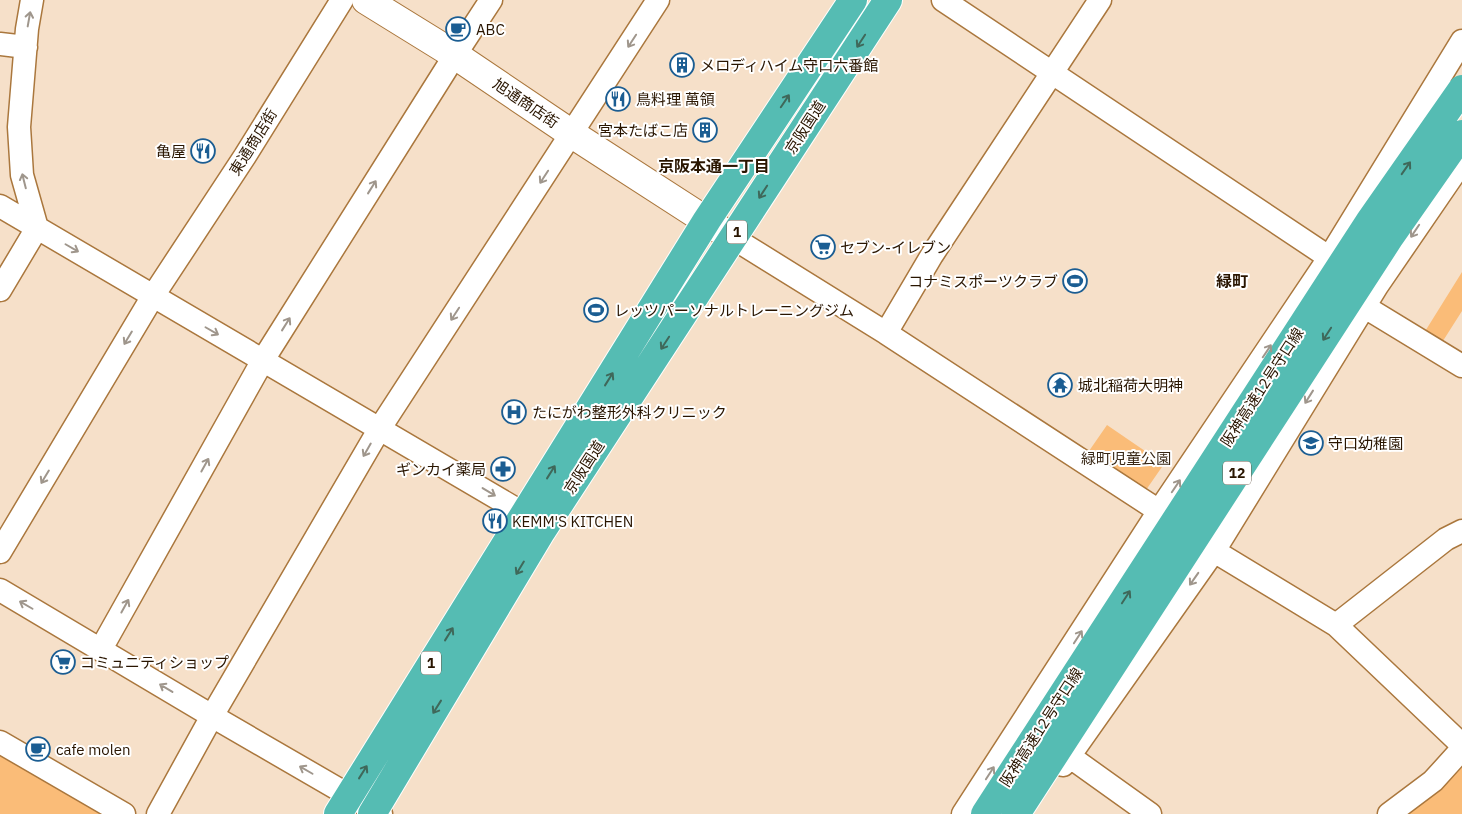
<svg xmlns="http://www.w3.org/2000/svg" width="1462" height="814" font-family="'IBM Plex Sans','Noto Sans JP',sans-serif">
<rect width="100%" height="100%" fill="#f6e0c9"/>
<path fill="#fabc78" d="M1462,272v39l-21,33 -17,-11z
M1107,425l57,39 -18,26 -57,-39z
M0,755l105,59h-105z
M1462,767v47h-56z"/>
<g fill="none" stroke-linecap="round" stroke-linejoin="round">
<g stroke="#aa773d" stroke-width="25">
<path id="street" d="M943,0l399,266
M0,44l26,3
M0,206l538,316
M733,238l153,95 273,178 55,40 122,74 126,120
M0,290l37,-62 -15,-53 -3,-48 8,-98 5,-29
M1365,307l97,59
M886,333l46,-78 168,-255
M0,552l153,-256 92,-140 97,-156
M0,590l212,126 169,98
M1336,625l110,-86 16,-8
M101,649l162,-289 192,-305 36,-55
M0,742l124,72
M1069,756l81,58
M1063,765l151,-214 163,-265 85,-124
M158,814l54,-98 168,-288 278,-428
M963,814l196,-303 170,-253 133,-217
M1389,814l44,-33 29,-32"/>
</g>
<g stroke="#aa773d" stroke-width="30">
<path id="secondary" d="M366,0l89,55 117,79 161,104"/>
</g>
<g stroke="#fff" stroke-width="30">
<path id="highway" d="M338,814l369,-594 146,-220
M372,814l169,-282 347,-532"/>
</g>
<use href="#street" stroke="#fff" stroke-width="22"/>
<use href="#secondary" stroke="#fff" stroke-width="28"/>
<use href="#highway" stroke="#55bcb3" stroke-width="28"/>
<g stroke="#fff" stroke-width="30" stroke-linecap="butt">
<path id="highway-bridge" d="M985,814l384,-592 93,-133
M1016,814l374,-577 72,-103"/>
</g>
<use href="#highway-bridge" stroke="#55bcb3" stroke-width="28"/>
</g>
<defs><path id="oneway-shaft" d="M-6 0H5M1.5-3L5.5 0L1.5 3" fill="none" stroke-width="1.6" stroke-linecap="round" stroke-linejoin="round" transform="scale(1.25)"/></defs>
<g stroke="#9f968c">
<use href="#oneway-shaft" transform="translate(29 19) rotate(-80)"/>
<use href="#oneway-shaft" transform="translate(632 41) rotate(123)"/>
<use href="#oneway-shaft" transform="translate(544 177) rotate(123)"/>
<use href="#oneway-shaft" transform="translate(24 181) rotate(-104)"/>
<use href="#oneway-shaft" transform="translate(372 187) rotate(-58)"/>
<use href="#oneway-shaft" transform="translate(1415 231) rotate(124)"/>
<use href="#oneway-shaft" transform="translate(72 248) rotate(30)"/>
<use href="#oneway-shaft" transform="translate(455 314) rotate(123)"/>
<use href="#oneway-shaft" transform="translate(286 324) rotate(-58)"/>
<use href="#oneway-shaft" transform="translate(212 331) rotate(30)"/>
<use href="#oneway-shaft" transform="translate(128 338) rotate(121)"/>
<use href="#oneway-shaft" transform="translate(1267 351) rotate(-56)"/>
<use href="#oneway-shaft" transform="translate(1309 397) rotate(122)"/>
<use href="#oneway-shaft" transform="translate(367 450) rotate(120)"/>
<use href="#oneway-shaft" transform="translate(205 465) rotate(-61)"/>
<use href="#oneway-shaft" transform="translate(45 477) rotate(121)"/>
<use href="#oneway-shaft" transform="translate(1176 486) rotate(-56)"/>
<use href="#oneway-shaft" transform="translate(489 492) rotate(31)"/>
<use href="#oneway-shaft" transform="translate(1194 579) rotate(125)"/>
<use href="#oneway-shaft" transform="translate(26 605) rotate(-150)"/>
<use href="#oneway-shaft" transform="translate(125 606) rotate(-61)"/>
<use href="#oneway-shaft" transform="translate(1078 637) rotate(-57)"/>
<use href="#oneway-shaft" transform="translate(166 688) rotate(-149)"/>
<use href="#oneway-shaft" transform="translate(306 770) rotate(-150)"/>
<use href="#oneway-shaft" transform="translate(990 773) rotate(-57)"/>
</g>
<g stroke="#3f685a">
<use href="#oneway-shaft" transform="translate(861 41) rotate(123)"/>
<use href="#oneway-shaft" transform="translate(785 101) rotate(-56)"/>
<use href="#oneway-shaft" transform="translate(1406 168) rotate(-55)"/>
<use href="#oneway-shaft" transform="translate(763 192) rotate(123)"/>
<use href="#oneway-shaft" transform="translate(1327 334) rotate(123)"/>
<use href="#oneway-shaft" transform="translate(665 343) rotate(123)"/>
<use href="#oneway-shaft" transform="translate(609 379) rotate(-58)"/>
<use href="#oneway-shaft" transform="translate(551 472) rotate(-58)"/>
<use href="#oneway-shaft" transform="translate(520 568) rotate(121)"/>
<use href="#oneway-shaft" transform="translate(1126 597) rotate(-57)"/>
<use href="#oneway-shaft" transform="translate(449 634) rotate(-58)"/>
<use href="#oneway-shaft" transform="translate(437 707) rotate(122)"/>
<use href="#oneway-shaft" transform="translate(363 772) rotate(-58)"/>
</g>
<defs>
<g id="cafe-ring" transform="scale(1.25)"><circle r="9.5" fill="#fff" stroke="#1b5d92" stroke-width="1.5"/><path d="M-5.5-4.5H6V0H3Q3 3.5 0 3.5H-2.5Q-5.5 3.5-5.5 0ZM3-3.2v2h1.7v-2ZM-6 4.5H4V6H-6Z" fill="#1b5d92"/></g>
<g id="building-ring" transform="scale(1.25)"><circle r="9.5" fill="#fff" stroke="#1b5d92" stroke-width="1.5"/><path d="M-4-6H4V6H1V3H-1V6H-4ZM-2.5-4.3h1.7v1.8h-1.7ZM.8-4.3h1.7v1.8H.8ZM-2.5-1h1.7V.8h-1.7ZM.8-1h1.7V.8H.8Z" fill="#1b5d92"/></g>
<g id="restaurant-ring" transform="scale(1.25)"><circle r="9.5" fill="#fff" stroke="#1b5d92" stroke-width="1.5"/><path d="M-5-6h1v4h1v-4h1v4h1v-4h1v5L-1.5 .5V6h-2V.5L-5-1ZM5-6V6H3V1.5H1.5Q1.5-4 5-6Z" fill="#1b5d92"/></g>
<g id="supermarket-ring" transform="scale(1.25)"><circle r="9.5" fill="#fff" stroke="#1b5d92" stroke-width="1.5"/><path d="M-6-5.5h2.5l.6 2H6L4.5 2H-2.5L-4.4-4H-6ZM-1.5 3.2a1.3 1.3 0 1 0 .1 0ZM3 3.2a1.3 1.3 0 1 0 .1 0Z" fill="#1b5d92"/></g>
<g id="stadium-ring" transform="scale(1.25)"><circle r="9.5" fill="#fff" stroke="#1b5d92" stroke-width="1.5"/><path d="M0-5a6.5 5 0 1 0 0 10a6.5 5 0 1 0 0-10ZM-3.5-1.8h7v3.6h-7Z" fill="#1b5d92"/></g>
<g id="temple-ring" transform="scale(1.25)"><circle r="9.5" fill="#fff" stroke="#1b5d92" stroke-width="1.5"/><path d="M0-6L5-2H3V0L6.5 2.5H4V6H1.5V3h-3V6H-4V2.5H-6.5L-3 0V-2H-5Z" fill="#1b5d92"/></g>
<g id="hospital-ring" transform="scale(1.25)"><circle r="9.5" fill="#fff" stroke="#1b5d92" stroke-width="1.5"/><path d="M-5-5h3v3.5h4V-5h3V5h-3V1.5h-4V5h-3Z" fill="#1b5d92"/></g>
<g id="school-ring" transform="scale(1.25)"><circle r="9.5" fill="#fff" stroke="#1b5d92" stroke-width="1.5"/><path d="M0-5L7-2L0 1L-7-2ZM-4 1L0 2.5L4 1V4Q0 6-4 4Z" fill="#1b5d92"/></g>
<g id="pharmacy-ring" transform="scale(1.25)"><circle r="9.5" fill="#fff" stroke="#1b5d92" stroke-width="1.5"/><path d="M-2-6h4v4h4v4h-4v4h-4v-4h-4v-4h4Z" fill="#1b5d92"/></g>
</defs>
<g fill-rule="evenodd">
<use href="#cafe-ring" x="458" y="29"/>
<use href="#building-ring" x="682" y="65"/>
<use href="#restaurant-ring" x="618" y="99"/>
<use href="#building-ring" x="705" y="130"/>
<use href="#restaurant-ring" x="203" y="151"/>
<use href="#supermarket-ring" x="823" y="247"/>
<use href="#stadium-ring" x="1075" y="281"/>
<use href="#stadium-ring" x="596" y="310"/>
<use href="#temple-ring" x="1060" y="385"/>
<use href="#hospital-ring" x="514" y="412"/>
<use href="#school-ring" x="1311" y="443"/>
<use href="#pharmacy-ring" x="503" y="469"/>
<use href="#restaurant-ring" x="495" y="521"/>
<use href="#supermarket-ring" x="63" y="662"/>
<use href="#cafe-ring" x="38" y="749"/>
</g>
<g text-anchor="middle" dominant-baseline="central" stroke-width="4" stroke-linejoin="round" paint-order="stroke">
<g fill="#fff" stroke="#695b4c" stroke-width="1">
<rect x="727" y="220.5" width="20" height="23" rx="4"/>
<rect x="1223" y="461.5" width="28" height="23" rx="4"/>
<rect x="421" y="651.5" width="20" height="23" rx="4"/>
</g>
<g font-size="14" font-weight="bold" fill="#291500">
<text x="737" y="232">1</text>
<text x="1237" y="473">12</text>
<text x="431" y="663">1</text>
</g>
<g font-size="15" fill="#291500" stroke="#fff" text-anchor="start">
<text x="476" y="29">ABC</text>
<text x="700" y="65">メロディハイム守口六番館</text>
<text x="636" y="99">鳥料理 萬領</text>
<text x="688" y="130" text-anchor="end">宮本たばこ店</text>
<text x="186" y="151" text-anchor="end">亀屋</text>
<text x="840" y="247">セブン-イレブン</text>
<text x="1058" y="281" text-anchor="end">コナミスポーツクラブ</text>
<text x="614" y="310">レッツパーソナルトレーニングジム</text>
<text x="1078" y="385">城北稲荷大明神</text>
<text x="532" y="412">たにがわ整形外科クリニック</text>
<text x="1328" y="443">守口幼稚園</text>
<text x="486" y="469" text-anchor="end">ギンカイ薬局</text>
<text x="512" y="521">KEMM'S KITCHEN</text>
<text x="80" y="662">コミュニティショップ</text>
<text x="56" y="749">cafe molen</text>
</g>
<g font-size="15" fill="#291500" stroke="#fff">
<text transform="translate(526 103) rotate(34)">旭通商店街</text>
<text transform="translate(805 127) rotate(-57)">京阪国道</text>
<text transform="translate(253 142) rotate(-58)">東通商店街</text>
<text transform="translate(1262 387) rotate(-57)">阪神高速12号守口線</text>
<text transform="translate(584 467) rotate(-57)">京阪国道</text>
<text transform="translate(1041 727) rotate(-57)">阪神高速12号守口線</text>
</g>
<g font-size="15" fill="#382715" stroke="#fff">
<text x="1126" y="458">緑町児童公園</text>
</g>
<g font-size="16" font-weight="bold" fill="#291500" stroke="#fff">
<text x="714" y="166">京阪本通一丁目</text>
<text x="1232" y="281">緑町</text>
</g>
</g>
</svg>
